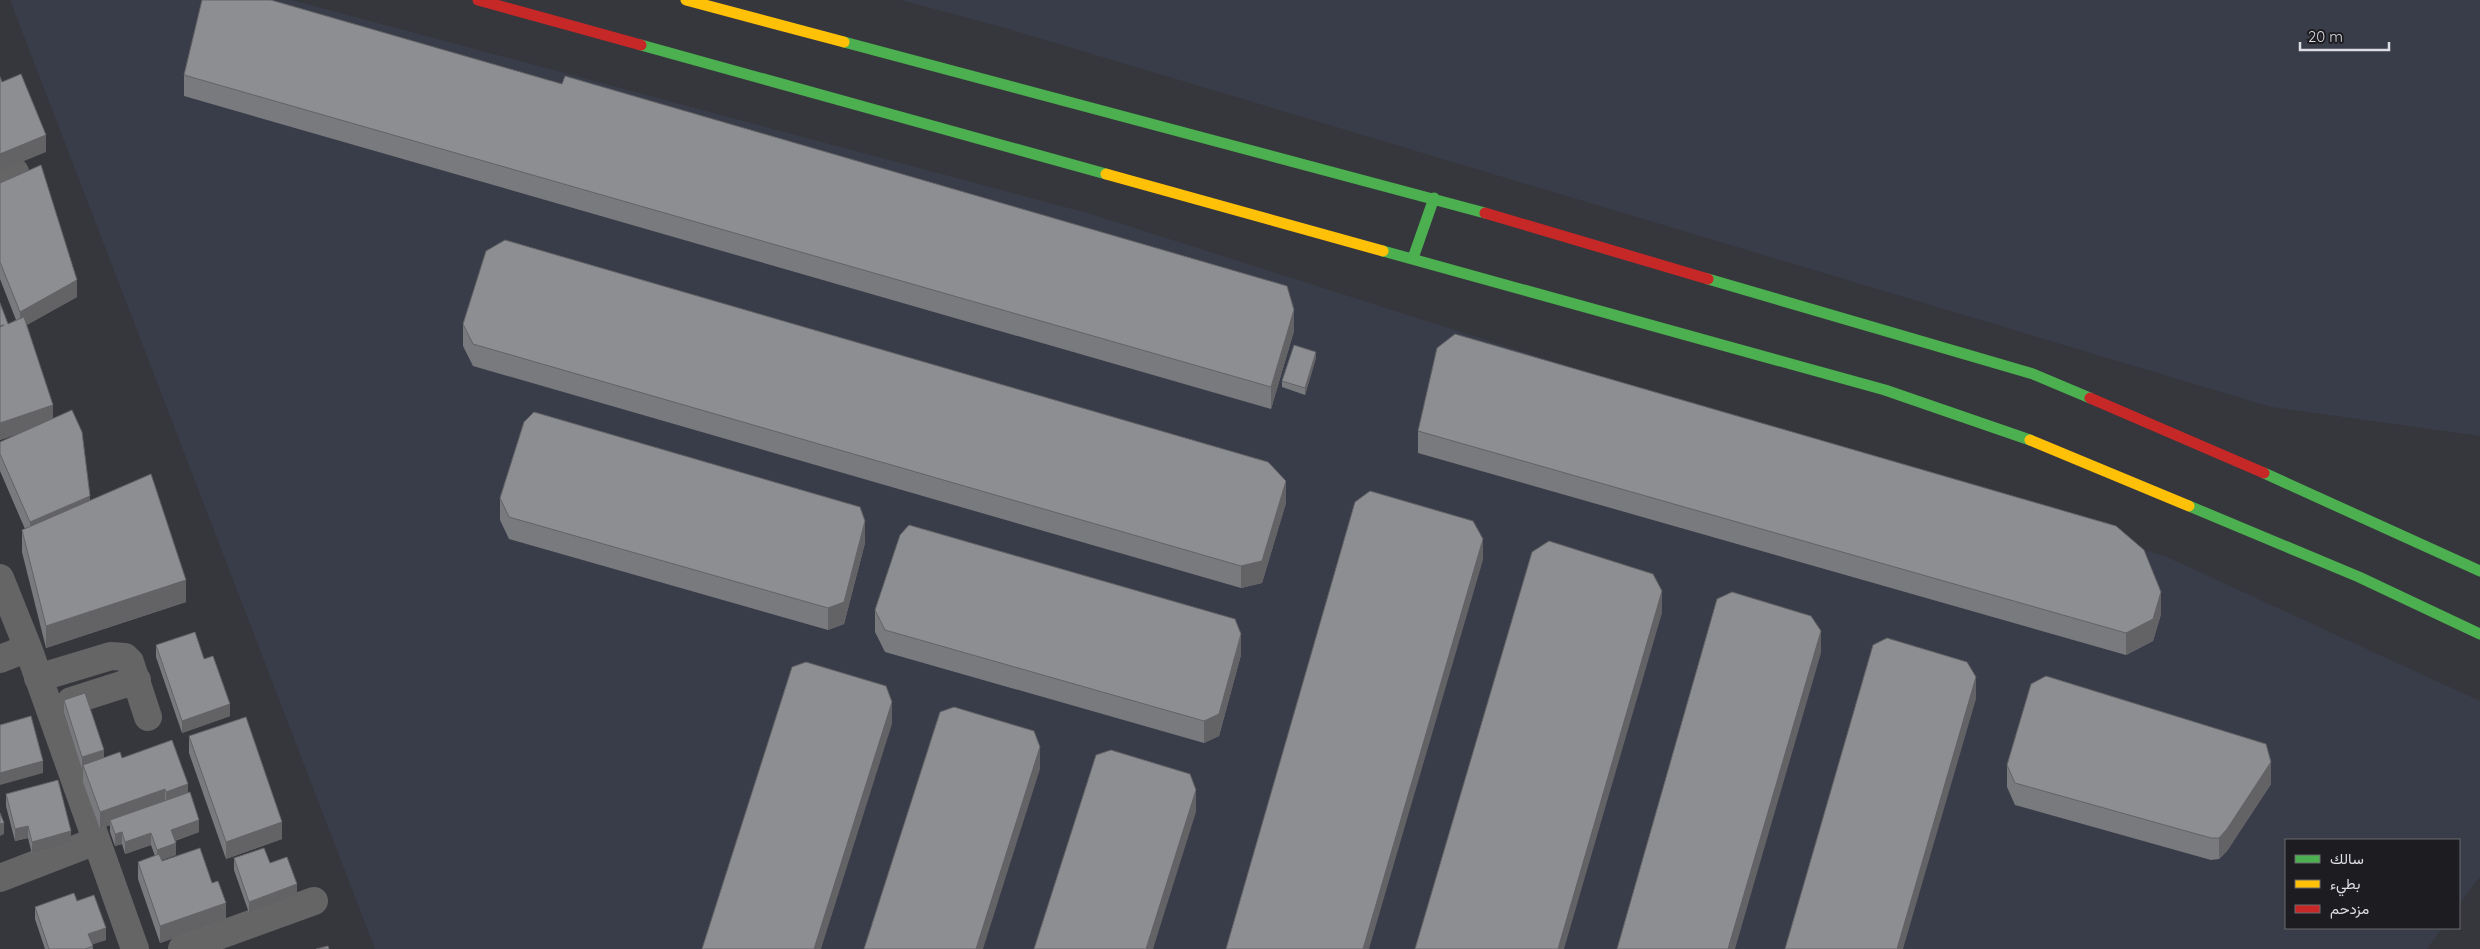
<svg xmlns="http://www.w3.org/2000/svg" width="2480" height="949" font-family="Quicksand,Vazirmatn,sans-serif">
<rect width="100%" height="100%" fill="#36373c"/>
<path fill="#393c49" d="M10,0h282l799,214 1076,343 313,144v175l-21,29v-65h-173v88h156l-15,21h-2052z
M900,0h1580v436l-209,-29 -1269,-380z"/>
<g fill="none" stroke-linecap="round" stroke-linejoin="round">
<path stroke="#656566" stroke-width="28" d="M0,178l15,-6
M0,578l28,70 107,301
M0,659l28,-11
M38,678l73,-22 14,1 5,5 18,55
M71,701l66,-21
M0,878l96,-37
M182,949l132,-48"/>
<path stroke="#4caf50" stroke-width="11" d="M844,42l641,171
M641,45l465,129
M1383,251l502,139 145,50
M1413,258l21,-60
M1708,279l325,95 57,24
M2264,473l216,98
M2189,506l170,71 121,57"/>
<path stroke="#ffc107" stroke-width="11" d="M686,0l158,42
M1106,174l277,77
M2030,440l159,66"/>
<path stroke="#c62828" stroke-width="11" d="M478,0l163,45
M1485,213l223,66
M2090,398l174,75"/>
</g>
<path fill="#797a7e" d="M184,75l1110,256 -23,78 -1087,-313z
M0,183l77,114 -51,28 27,93 37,82 96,102 -140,46 -24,-96v-22l3,-1 -25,-58v-29l23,-10 -23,8 8,-116 8,-4 -16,-41z
M463,324l823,179 -24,80 -21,5 -768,-222 -10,-20z
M1316,358l-11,37 -23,-8v-6z
M1418,431l743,183 -8,27 -27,14 -708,-202z
M500,498l365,45 -21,81 -16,6 -319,-91 -9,-19z
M875,610l366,45 -22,81 -15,7 -319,-91 -10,-20z
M156,645l48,14 26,57 -48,17 -26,-76z
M64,700l40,58h18l66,35 11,39 -24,9 1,14 -15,5 1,1 64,59 -66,23 -22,-64v-17l17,-6 -4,-11 -26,9 -3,-10 -7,2 -5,-14v-7l-10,4 -17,-47v-13h-1l-18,-57z
M189,736l93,103 -56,20 -37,-106z
M2007,765l264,19 -44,67 -8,8 -8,1 -196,-55 -8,-18z
M6,794l65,49 -39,11 -4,-16 -13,3 -9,-35z
M234,858l36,5 27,33 -48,17 -15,-43z
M77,901l29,39 -14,4 1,5h-48l-10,-30v-12z"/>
<path fill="#636366" d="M46,135v17l-46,19v-17z
M77,280v17l-57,32v-17z
M1294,310v21l-23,78v-22z
M1316,352v6l-11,37v-7z
M53,405v17l-53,18v-17z
M1286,481v22l-24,80 -21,5v-22z
M90,496v17l-60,27v-18z
M865,521v22l-21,81 -16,6v-22z
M1483,539v21l-114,389h-6z
M186,580v22l-140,46v-22z
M1662,591v22l-98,336h-6z
M2161,592v22l-8,27 -27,14v-22z
M1821,631v22l-86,296h-7z
M1241,634v21l-22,81 -15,7v-22z
M1976,677v22l-73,250h-6z
M892,702v22l-71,225h-7z
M230,704v12l-48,17v-12z
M1040,747v22l-57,180h-7z
M104,750v12l-21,3v4h-1v-12z
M43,761v12l-43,12v-12z
M2271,762v22l-44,67 -8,8v-21z
M188,784v18l-22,7v-17z
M165,789v17l-55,14v5l-10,4v-17z
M1196,790v22l-43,137h-7z
M199,820v12l-28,10v-12z
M282,822v17l-56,20v-17z
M4,823v11l-4,2v-12z
M28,826v12l-13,3v-12z
M71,831v12l-39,11v-12z
M122,832v12l-7,2v-12z
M151,833v12l-26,9v-12z
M176,843v12l-19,7v-12z
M297,884v12l-48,17v-11z
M226,903v17l-66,23v-17z
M106,928v12l-18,6v-12z"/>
<path fill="#8d8e92" stroke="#636366" d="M202,0h69l291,84 3,-8 722,210 7,24 -23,77 -1087,-312z
M21,74l25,61 -46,19v-77l2,5z
M41,165l36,115 -57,32 -20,-50v-79z
M505,240l763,222 18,19 -24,80 -21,5 -768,-222 -10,-20 23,-73z
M0,303l8,21 16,-7 29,88 -53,18v-96l4,-2 -4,1z
M1455,334l661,192 28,24 17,42 -8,27 -27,14 -708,-202 19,-83z
M1294,345l22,7 -11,36 -23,-7z
M72,410l10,22 8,64 -60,26 -30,-68v-12z
M534,412l326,95 5,14 -21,81 -16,6 -319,-91 -9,-19 24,-76z
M151,474l35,106 -140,46 -24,-96z
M1370,491l103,30 10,18 -120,410h-137l129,-447z
M909,525l326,94 6,15 -22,80 -15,7 -319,-91 -10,-20 25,-75z
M1549,541l104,33 9,17 -104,358h-143l117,-397z
M1732,592l79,24 10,15 -93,318h-111l100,-350z
M195,632l9,27 9,-3 17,48 -48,17 -26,-76z
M1887,638l80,24 9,15 -79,272h-112l88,-304z
M806,662l80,24 6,16 -78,247h-112l90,-282z
M2046,676l220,68 5,18 -44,67 -8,9h-8l-196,-55 -8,-18 24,-81z
M85,693l19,57 -22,7 -18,-57z
M954,707l80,24 6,16 -64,202h-112l76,-237z
M31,716l12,45 -43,12v-48z
M246,717l36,105 -56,20 -37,-106z
M172,740l16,44 -22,8 -1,-3 -65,23 -17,-47 37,-13 2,6z
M1111,750l79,24 6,16 -50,159h-112l62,-194z
M58,780l13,51 -39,11 -4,-16 -13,3 -9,-35z
M190,792l9,28 -28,10 5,13 -19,7 -6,-17 -26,9 -3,-10 -7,2 -5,-14z
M0,813l4,10 -4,1z
M200,848l12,35 6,-2 8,22 -66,23 -22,-64 21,-8 3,7z
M264,848l6,15 17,-6 10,27 -48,18 -15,-44z
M74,893l3,8 17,-6 12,33 -18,6 5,12 -8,3h-36l-14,-42z
M328,946l1,3h-13z"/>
<rect x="2285" y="839" width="175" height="90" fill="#1d1d21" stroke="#6a6a6f"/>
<rect x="2295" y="855" width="25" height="8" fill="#4caf50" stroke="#6a6a6f"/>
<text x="2330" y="864" font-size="15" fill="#dddee3">سالك</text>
<rect x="2295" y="880" width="25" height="8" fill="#ffc107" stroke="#6a6a6f"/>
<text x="2330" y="889" font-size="15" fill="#dddee3">بطيء</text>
<rect x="2295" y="905" width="25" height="8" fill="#c62828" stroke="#6a6a6f"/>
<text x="2330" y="914" font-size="15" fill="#dddee3">مزدحم</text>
<path d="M2300 42v8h89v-8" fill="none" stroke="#dddee3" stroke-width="2.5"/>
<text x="2308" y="42" font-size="15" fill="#dddee3" stroke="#1d1d21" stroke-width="4" paint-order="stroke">20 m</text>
</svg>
